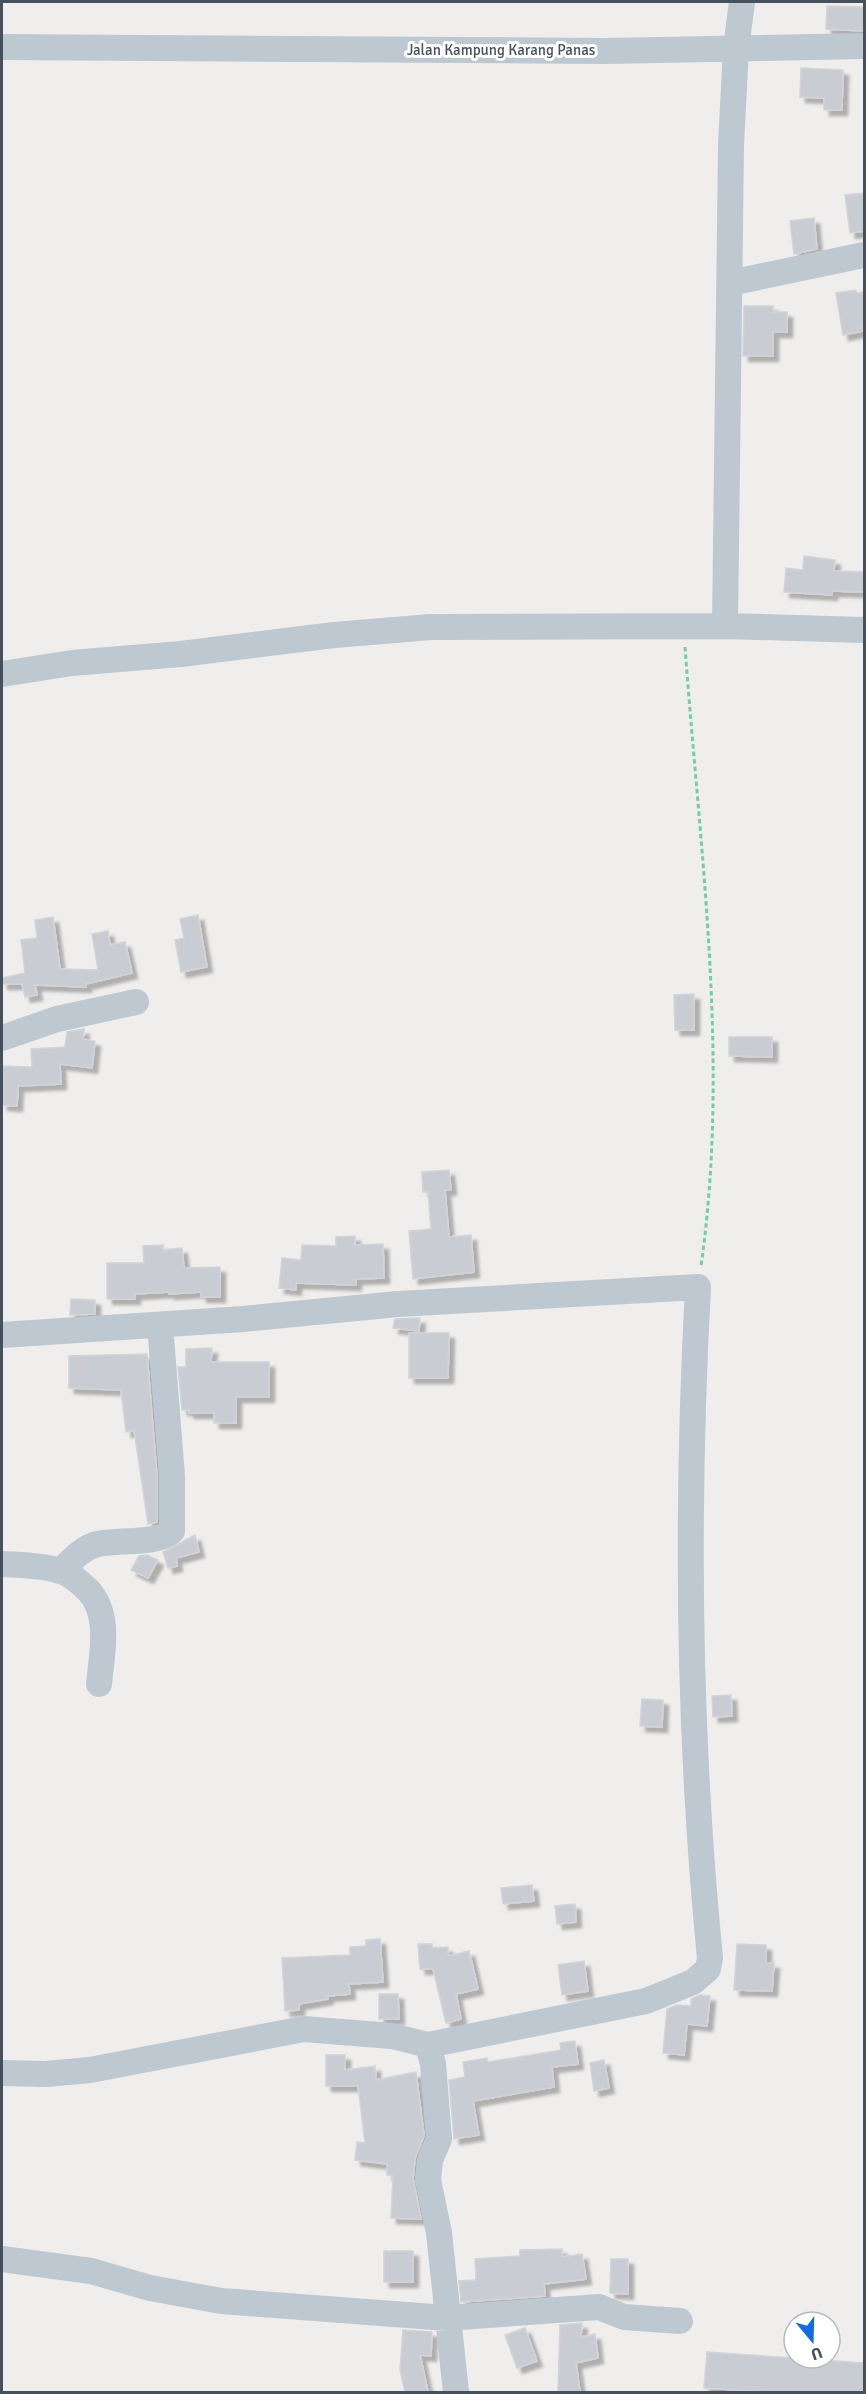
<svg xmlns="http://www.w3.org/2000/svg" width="866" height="2394" font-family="Signika,sans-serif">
<defs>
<filter id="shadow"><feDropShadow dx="5.5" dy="5.5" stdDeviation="1.5" flood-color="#0004"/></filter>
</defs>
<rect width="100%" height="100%" fill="#f0eded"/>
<path fill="#caccd3" stroke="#d1d4d9" stroke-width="1.5" filter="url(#shadow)" d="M827,6l37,1v24l-38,-2z
M801,68l42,2 -1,40h-18v-12l-24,-1z
M864,193v38l-14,2 -5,-38z
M814,218l3,31 -23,5 -4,-33z
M856,290v3l8,-1v33h-2l1,6 -20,4 -7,-42z
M744,306h29v6h14v20h-14v24h-30z
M804,556l31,4 -1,11 30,1v20l-32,-1v4l-48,-3 2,-24 17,2z
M198,915l9,52 -26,5 -6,-32 9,-2 -4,-19z
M53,917l7,52 38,1 -6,-36 16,-3 2,14 15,-3 7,31 -46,11v3l-51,-2 2,10 -12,2 -3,-13h-20v-6l23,-5 -4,-33 16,-2 -2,-18z
M694,994v36h-19l-1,-35z
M84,1029l-1,10 12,2 -3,27 -32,-4 1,20 -43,2 -1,20 -15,-1v-39l30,1 -1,-18 34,-2 2,-15z
M729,1037h43v20l-43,-1z
M449,1170l2,20h-6l4,47 22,-2 3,37 -61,7 -4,-48 22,-2 -3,-37h-5l-1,-20z
M355,1236v9l28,-1 1,34 -28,1v6l-60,-2v7l-17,-2 3,-30 19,2 1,-15 34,1v-9z
M163,1245v5l19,-2 2,20 36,-1v30h-19v-5l-32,2v-2l-34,2v5h-28v-36h37l-1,-17z
M71,1299l24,1v14l-25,1z
M420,1318l-1,13 -26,-3 2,-9z
M409,1333h40l-1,45h-39z
M212,1348l-1,14h58v35h-33v26h-22v-10h-25v-3h-7l-4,-43h8v-18z
M147,1354l10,123v45l-9,2 -14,-94 -8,2 -5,-42 -52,-2v-32z
M195,1535l4,17 -23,6 1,8 -9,2 -5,-16z
M147,1555l11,5 -10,18 -17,-8 8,-14z
M731,1695l1,21 -19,1 -1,-21z
M642,1699l21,1 -1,27 -22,-1z
M532,1885l2,16 -31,3 -2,-16z
M575,1904l1,18 -19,2 -2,-18z
M380,1939l3,43 -34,2 1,10 -23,2 1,3 -29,5v6l-14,1 -3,-53 68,-3v-8l16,-1v-6z
M418,1944h14v4l16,-1v9l21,-5 9,38 -22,5 5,25 -15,4 -13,-54h-13z
M737,1944l29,1v18h8l-2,28 -38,-1z
M584,1961l4,30 -26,4 -4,-30z
M379,1994h19l1,25h-20z
M700,1995l10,1 -3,30 -20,-2 -3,31 -21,-2 4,-44 10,-4 14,1v-7z
M575,2041l3,23 -26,3 2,20 -81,14 6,34 -25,4 -5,-59 16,-3 -2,-15 24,-4 1,4 73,-12 -1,-7z
M326,2055h19v15l30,-4 1,14 40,-8 8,64 -9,22 -2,21 8,40 -30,-1 2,-42 -6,-1v-11l-32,-4 2,-18 8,1 -7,-57h-32z
M604,2060l5,28 -15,3 -4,-28z
M562,2249v8l20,-3 4,25 -42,5 1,12 -84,6 -2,-21 17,-1 -1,-21 45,-3v-6z
M384,2251h29v31h-29z
M611,2259h17v35l-18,-1z
M582,2323l-1,14 14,-3 3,24 -22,5 4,29h-22l2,-67z
M525,2328l12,33 -20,7 -12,-33z
M403,2330l29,2 -1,24 -11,-1 8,37h-23l-5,-22z
M707,2352l157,11v29h-91l-69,-4z"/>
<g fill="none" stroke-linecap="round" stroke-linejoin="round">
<path stroke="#71cfa2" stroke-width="3" stroke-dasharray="4.5 3" stroke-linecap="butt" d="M685,647c15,205 45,415 16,619"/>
<path stroke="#bdc8d0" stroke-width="26" d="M2,47l603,4 259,-5
M730,283l134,-28
M725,626l6,-481 5,-97 6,-46
M2,674l70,-11 109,-9 153,-19 97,-8 294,-1 139,4
M2,1038l55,-19 79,-17
M2,1335l241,-16 155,-15 300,-17c-12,223 -10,448 12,671l-2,11 -15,13 -47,19 -218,44 -36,-9 -88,-7 -214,41 -44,4 -44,-1
M2,1564c16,1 34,1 51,5 16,3 24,11 35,21 23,24 14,63 11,94
M61,1571c10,-10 19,-21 33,-26 20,-6 65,0 78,-14v-55l-12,-151
M428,2045l5,19 6,75 -9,21 -2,20 11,53 17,159
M2,2259l89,12 59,17 71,13 226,17 152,-11 25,10 56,4"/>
</g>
<g text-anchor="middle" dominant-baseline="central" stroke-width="6" stroke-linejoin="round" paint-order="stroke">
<g font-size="15" fill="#45515c" stroke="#fff">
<text x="501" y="50">Jalan Kampung Karang Panas</text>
</g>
</g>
<rect width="866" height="2394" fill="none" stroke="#45515c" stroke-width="6"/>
<g transform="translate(812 2340) rotate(161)"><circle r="28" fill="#ffffff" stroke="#b5b9be" stroke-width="1.5"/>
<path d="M0-4.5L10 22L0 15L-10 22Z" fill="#136ce4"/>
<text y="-9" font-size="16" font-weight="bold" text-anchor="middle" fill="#45515c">U</text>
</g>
</svg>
